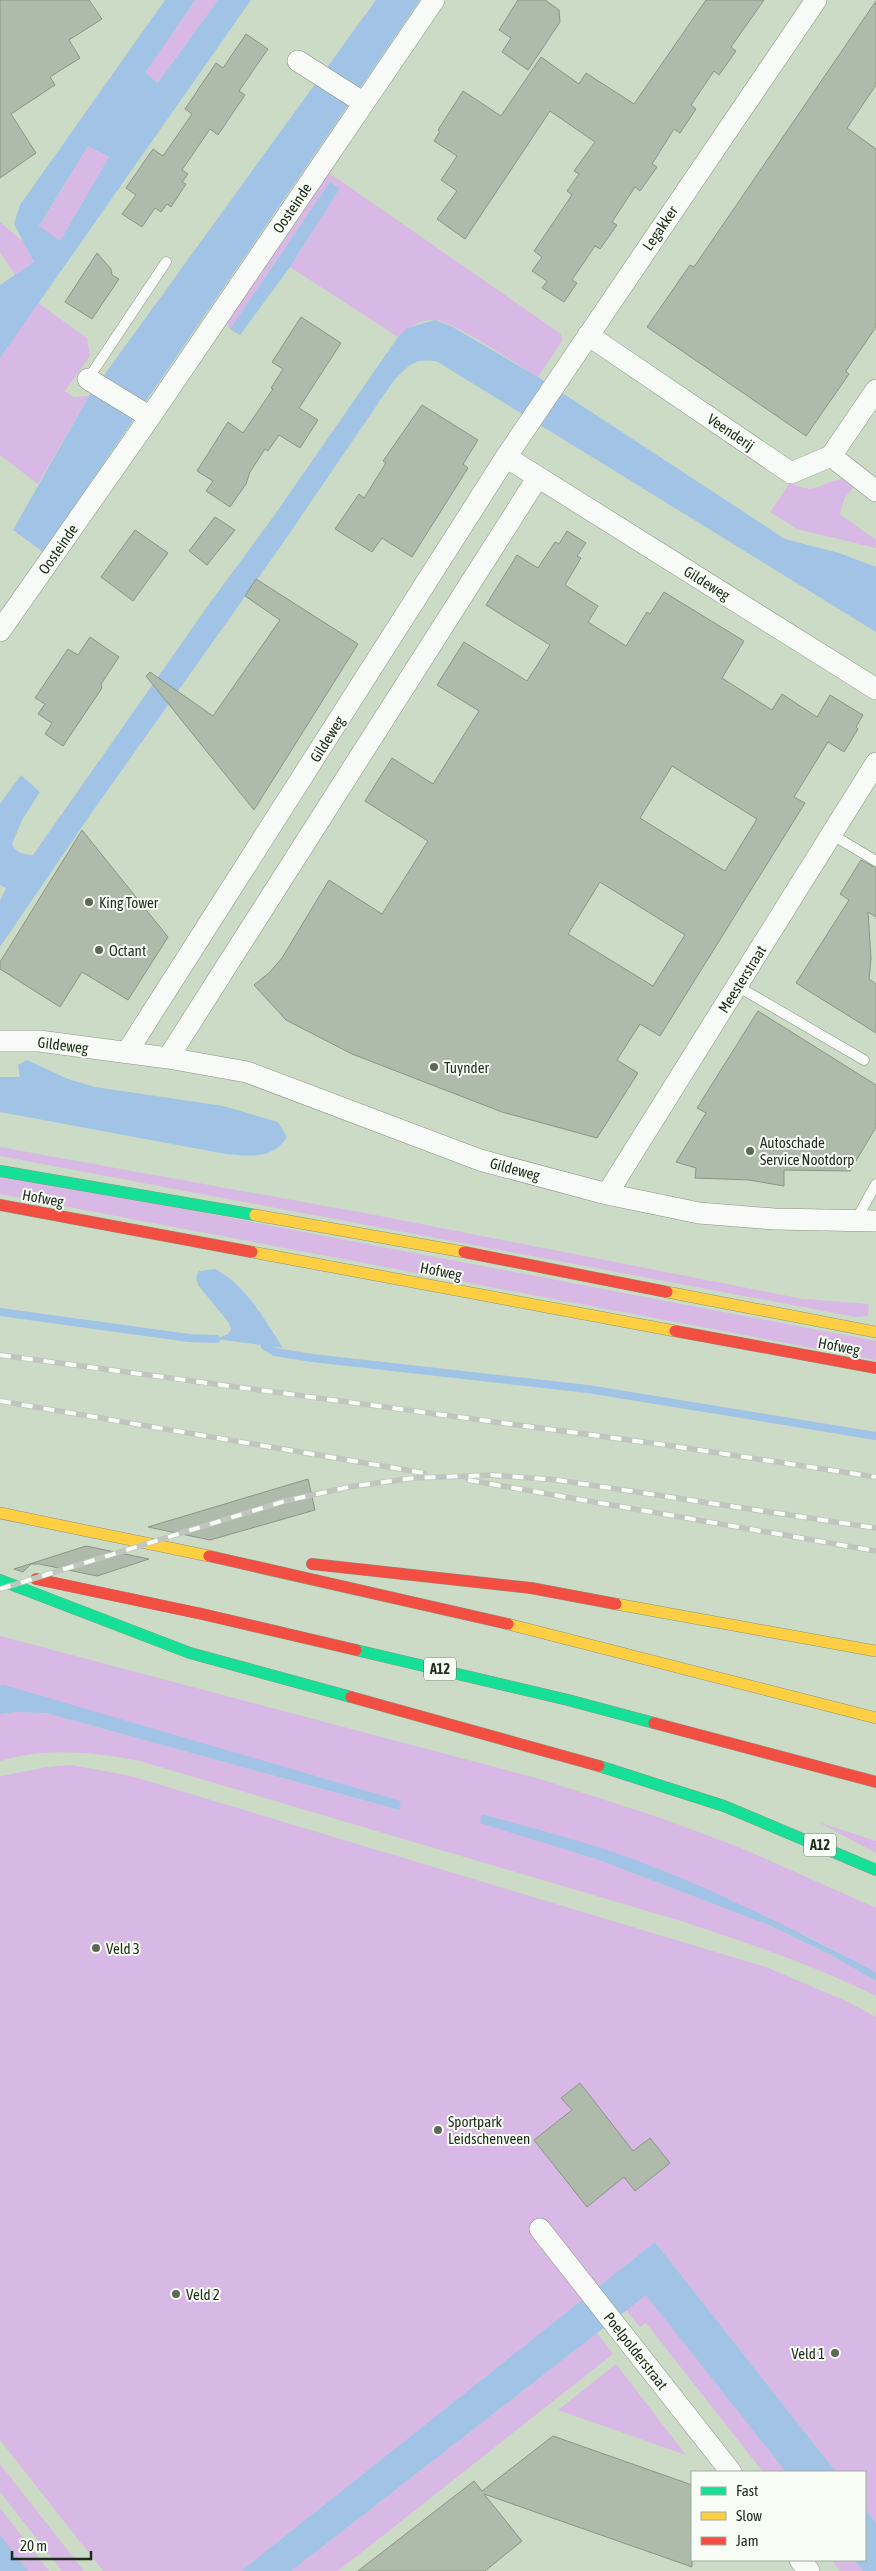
<svg xmlns="http://www.w3.org/2000/svg" width="876" height="2571" font-family="'Asap Condensed',sans-serif">
<rect width="100%" height="100%" fill="#ccdbc5"/>
<path fill="#d8b8e4" d="M195,0h23l-60,83 -13,-10z
M88,146l21,11 -49,84 -21,-14z
M325,170l236,164 1,7 -24,36c-22,-13 -80,-53 -102,-57 -12,-2 -30,8 -38,17l-108,-70 50,-79 -10,-6 -100,147 -5,-9z
M0,222l25,21 9,19 -19,13 -15,-23z
M38,303l49,35 3,18 -25,35 9,6 15,-1 -51,88 -38,-29v-97z
M843,479l12,6 -11,14 -4,15 36,26v8l-79,-19 -27,-17 20,-29c28,13 26,0 53,-4z
M0,1147l375,68 428,84 66,5 -1,12 -12,1 -856,-161z
M0,1174l876,167v19l-876,-166z
M0,1636l540,143 121,39 80,30 135,60v65l-63,-34 -186,-82 -144,-43 -3,8 119,38 172,66 60,29 45,26v15c-63,-31 -128,-53 -195,-75l-541,-160c-47,-9 -93,-14 -140,0v-47l16,-2 30,1 352,97 3,-9 -401,-115z
M72,1765l59,11 635,191 80,34 30,16v506l-11,-14v-37h-29l-181,-230 -414,329h-138l-103,-131v-664l48,-9z
M818,1822l58,19v12z
M646,2294l140,178h-23l-117,-149 -6,4 -14,-17z
M597,2333l16,21 -275,217h-47z
M616,2364l70,91 -128,-45z
M0,2464l84,107h-22l-62,-79z
M0,2508l49,63h-21l-28,-36z
M832,2560h22l9,11h-23z"/>
<path fill="#a1c3e5" fill-rule="evenodd" d="M165,0h30l-50,73 13,10 60,-83h33l-251,358v-73l34,-23 -20,-38 6,-19zM88,146l21,11 -49,84 -21,-15z
M376,0h44l-377,552 -30,-22 76,-134z
M330,182l10,6 -50,79 -50,68 -10,-6z
M435,320l16,6 87,51 247,162 54,14 37,14v65l-438,-270c-24,-5 -28,3 -44,18l-109,160 -195,275 -90,132v-46l6,-13 -6,-3v-81l21,-29 19,17 -18,28 -10,24c3,8 12,11 21,11l179,-255 64,-87 122,-176 9,-9z
M27,1060l41,19 27,8 128,19 55,16 9,15c-15,23 -37,19 -61,17l-226,-42v-35h20l-2,-12z
M215,1269c31,16 50,51 68,79l-67,-9 12,-5 3,-5 -2,-6 -31,-38 -2,-7 3,-7z
M4,1685l397,116 -2,9 -353,-97 -30,-1 -16,2v-28z
M482,1814c49,14 98,26 145,43 83,30 163,71 241,111l8,5v8l-45,-26 -60,-29 -172,-66 -119,-37z
M655,2242l181,230h-50l-140,-177 -355,276h-50z
M865,2509l11,14v48h-13l-9,-11h11z
M0,2535l28,36h-28z"/>
<g fill="none" stroke-linecap="round" stroke-linejoin="round">
<path stroke="#a1c3e5" stroke-width="8" d="M0,1312l189,26 27,1
M265,1346l10,6 37,6 276,31 288,47"/>
</g>
<path fill="#afbbaa" stroke="#8a9685" fill-rule="evenodd" d="M0,0h89l13,19 -33,21 11,18 -30,19 5,8 -44,29 25,39 -36,25z
M518,0h27l14,10 1,12 -32,48 -26,-18 9,-14 -12,-8z
M706,0h58l-33,47 5,4 -17,24 -5,-4 -23,34 5,4 -16,24 -6,-4 -22,35 5,3 -17,24 -5,-4 -23,35 5,3 -17,24 -5,-3 -23,34 5,3 -13,19 -22,-14 5,-7 -15,-10 10,-14 -8,-6 38,-56 -5,-4 12,-17 -5,-3 21,-29 -45,-31 -85,128 -28,-20 20,-28 -16,-11 16,-24 -23,-15 6,-10 -2,-1 25,-39 38,25 40,-59 38,27 7,-11 48,31z
M876,1v84l-29,43 29,21v178l-30,44 3,3 -43,62 -159,-109 43,-62 4,2z
M246,34l22,15 -29,42 6,4 -27,40 -8,-6 -28,41 6,4 -6,8 4,2 -15,23 -4,-3 -6,8 -6,-4 -13,19 -20,-13 14,-19 -10,-7 27,-39 10,7 29,-42 -7,-5 31,-46 7,5z
M97,253l14,16 1,6 7,4 -27,40 -27,-17z
M301,317l40,26 -42,65 19,12 -18,28 -21,-13 -11,16 -3,-2 -15,23 -4,12 -16,23 -24,-16 7,-10 -16,-10 31,-49 15,11 30,-44 -2,-1 12,-19 -11,-7z
M422,405l56,35 -15,24 5,4 -56,89 -30,-19 -10,14 -37,-23 24,-35 5,4 22,-35 -3,-2z
M215,517l20,13 -28,35 -18,-14z
M135,530l33,23 -35,48 -32,-24z
M567,531l19,12 -9,13 4,2 -16,27 33,21 -10,16 38,24 21,-34 3,2 14,-22 80,49 -22,37 50,32 10,-16 35,23 13,-22 33,20 -7,12 2,2 -14,23 -16,-10 -34,55 11,6 -145,233 -20,-12 -23,36 21,13 -41,65 -95,-26 -150,-58 -66,-34 -32,-35 16,-13 12,-14 47,-78 53,34 46,-73 -63,-40 27,-43 41,26 46,-73 -42,-26 27,-43 63,39 23,-36 -64,-40 31,-50 21,13 17,-26 4,2zM672,766l85,53 -32,52 -85,-53zM600,882l85,53 -32,51 -85,-52z
M256,579l102,65 -104,166 -108,-134 4,-4 63,44 67,-96 -35,-24z
M90,637l29,20 -18,27 1,4 -39,58 -18,-12 7,-11 -14,-9 7,-10 -10,-6 33,-49 10,6z
M82,830l86,107 -40,63 -46,-28 -22,35 -60,-38v-7z
M861,860l15,8v49l-8,-5 3,46 -2,21 7,5v49l-80,-50 53,-83 -9,-6z
M758,1011l118,74v42l-26,44 -66,-1v16l-35,-6 -54,-2 1,-10 -20,-6 30,-49 -9,-5z
M308,1479l7,31 -105,30 -62,-13z
M86,1546l63,13 -52,17 -58,-12h-8l-8,8 -9,-3z
M580,2083l53,68 17,-13 20,25 -35,28 -11,-14 -37,30 -53,-67 38,-30 -11,-12z
M553,2436l139,49v82l-208,-73 38,47 -37,30h-127l116,-90 8,10z"/>
<g fill="none" stroke-linecap="round" stroke-linejoin="round">
<g stroke="#899584" stroke-width="11">
<path id="lane" d="M88,379l78,-117
M831,834l45,27
M737,986l127,74
M856,1220l20,-36"/>
</g>
<g stroke="#899584" stroke-width="22">
<path id="street" d="M298,61l66,42
M588,335l203,138 40,-17 45,35
M88,379l62,38
M831,456l45,-66
M506,457l370,232
M0,631l150,-214 284,-417
M0,1041h39l129,17 79,14 233,88 127,34 92,19 75,6 102,2
M127,1052l379,-595 310,-457
M168,1058l370,-581
M607,1194l269,-431
M540,2229l191,243
M800,2560l9,11"/>
</g>
<g stroke="#899584" stroke-width="12">
<path id="fast" d="M0,1171l255,44
M0,1580l190,73 161,44
M356,1650l212,50 86,23
M599,1766l125,40 152,64"/>
</g>
<g stroke="#899584" stroke-width="12">
<path id="slow" d="M255,1215l209,37
M252,1252l423,79
M667,1292l209,40
M0,1513l209,43
M616,1604l260,47
M508,1624l368,94"/>
</g>
<g stroke="#899584" stroke-width="12">
<path id="jam" d="M0,1205l252,47
M464,1252l203,40
M675,1331l201,37
M209,1556l299,68
M312,1564l219,24 85,16
M36,1579l166,35 154,36
M351,1697l248,69
M654,1723l222,59"/>
</g>
<use href="#lane" stroke="#f7faf6" stroke-width="10"/>
<use href="#street" stroke="#f7faf6" stroke-width="21"/>
<use href="#fast" stroke="#16e098" stroke-width="11"/>
<use href="#slow" stroke="#ffcf43" stroke-width="11"/>
<use href="#jam" stroke="#f24e42" stroke-width="11"/>
<g stroke="#c0c5be" stroke-width="5.5">
<path id="rail" d="M0,1355l666,90 210,32
M0,1401l424,72
M468,1480l408,71
M0,1589l285,-88 64,-14 65,-9 78,-3 65,5 319,48"/>
</g>
<use href="#rail" stroke="#f8fef6" stroke-width="4" stroke-dasharray="11" stroke-linecap="butt"/>
</g>
<g fill="#5c6956" stroke="#f8fef6" stroke-width="2">
<circle cx="89" cy="902" r="5"/>
<circle cx="99" cy="950" r="5"/>
<circle cx="434" cy="1067" r="5"/>
<circle cx="750" cy="1151" r="5"/>
<circle cx="96" cy="1948" r="5"/>
<circle cx="438" cy="2130" r="5"/>
<circle cx="176" cy="2294" r="5"/>
<circle cx="835" cy="2353" r="5"/>
</g>
<g text-anchor="middle" dominant-baseline="central" stroke-width="4" stroke-linejoin="round" paint-order="stroke">
<g fill="#f8fef6" stroke="#606a5d" stroke-width="1">
<rect x="424" y="1657.5" width="32" height="23" rx="4"/>
<rect x="804" y="1833.5" width="32" height="23" rx="4"/>
</g>
<g font-size="14" font-weight="bold" fill="#1f2b1b">
<text x="440" y="1669">A12</text>
<text x="820" y="1845">A12</text>
</g>
<g font-size="15" fill="#1f2b1b" stroke="#f8fef6">
<text transform="translate(292 208) rotate(-56)">Oosteinde</text>
<text transform="translate(660 228) rotate(-56)">Legakker</text>
<text transform="translate(731 432) rotate(34)">Veenderij</text>
<text transform="translate(58 549) rotate(-55)">Oosteinde</text>
<text transform="translate(707 583) rotate(32)">Gildeweg</text>
<text transform="translate(327 739) rotate(-58)">Gildeweg</text>
<text transform="translate(742 979) rotate(-58)">Meesterstraat</text>
<text transform="translate(63 1045) rotate(7)">Gildeweg</text>
<text transform="translate(515 1169) rotate(15)">Gildeweg</text>
<text transform="translate(43 1198) rotate(10)">Hofweg</text>
<text transform="translate(441 1271) rotate(11)">Hofweg</text>
<text transform="translate(839 1346) rotate(11)">Hofweg</text>
<text transform="translate(636 2351) rotate(52)">Poelpolderstraat</text>
</g>
<g font-size="15" fill="#1f2b1b" stroke="#f8fef6" text-anchor="start">
<text x="99" y="902">King Tower</text>
<text x="109" y="950">Octant</text>
<text x="444" y="1067">Tuynder</text>
<text x="760" y="1142">Autoschade<tspan x="760" dy="17">Service Nootdorp</tspan></text>
<text x="106" y="1948">Veld 3</text>
<text x="448" y="2121">Sportpark<tspan x="448" dy="17">Leidschenveen</tspan></text>
<text x="186" y="2294">Veld 2</text>
<text x="825" y="2353" text-anchor="end">Veld 1</text>
</g>
</g>
<rect x="691" y="2471" width="175" height="90" fill="#f8fef6" stroke="#a1aa9e"/>
<rect x="701" y="2487" width="25" height="8" fill="#16e098" stroke="#a1aa9e"/>
<text x="736" y="2496" font-size="15" fill="#1f2b1b">Fast</text>
<rect x="701" y="2512" width="25" height="8" fill="#ffcf43" stroke="#a1aa9e"/>
<text x="736" y="2521" font-size="15" fill="#1f2b1b">Slow</text>
<rect x="701" y="2537" width="25" height="8" fill="#f24e42" stroke="#a1aa9e"/>
<text x="736" y="2546" font-size="15" fill="#1f2b1b">Jam</text>
<path d="M12 2551v8h79v-8" fill="none" stroke="#1f2b1b" stroke-width="2.5"/>
<text x="20" y="2551" font-size="15" fill="#1f2b1b" stroke="#f8fef6" stroke-width="4" paint-order="stroke">20 m</text>
</svg>
